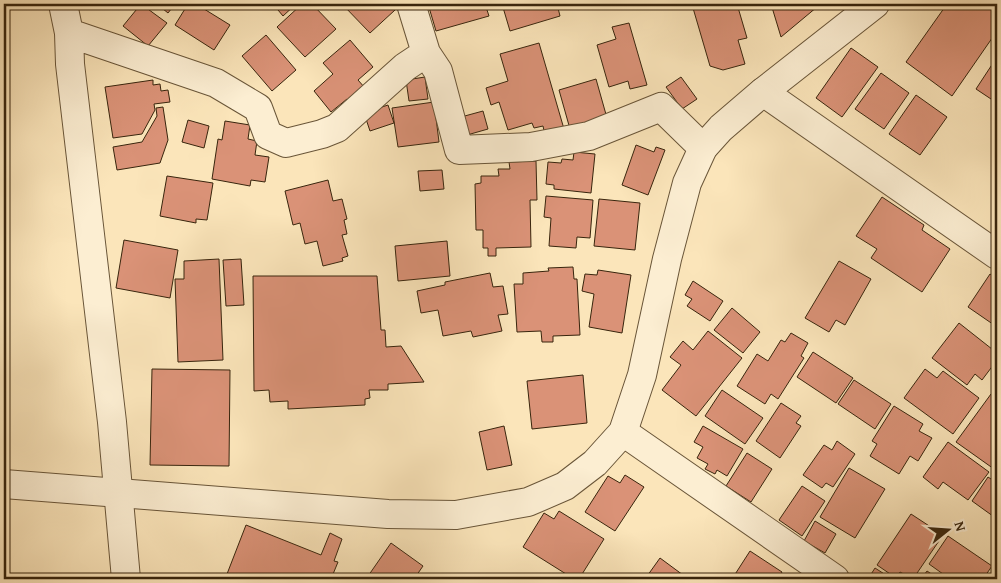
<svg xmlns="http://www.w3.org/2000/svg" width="1001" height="583" font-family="'Gentium Book Plus',serif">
<rect width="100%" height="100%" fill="#fbe5ba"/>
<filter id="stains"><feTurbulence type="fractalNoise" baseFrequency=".004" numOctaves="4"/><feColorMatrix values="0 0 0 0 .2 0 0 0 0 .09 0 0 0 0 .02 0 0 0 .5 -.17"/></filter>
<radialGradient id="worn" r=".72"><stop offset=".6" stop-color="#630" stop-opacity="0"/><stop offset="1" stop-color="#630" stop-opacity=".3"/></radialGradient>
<path fill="#da9277" stroke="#38250d" d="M141,4l26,19 -19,23 -25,-20z
M157,4h18l-7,9z
M188,4h8l34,21 -16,25 -39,-25z
M273,4h23l-13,12z
M302,4h10l24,25 -31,28 -28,-30z
M342,4h48l5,6 -25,23z
M428,4h57l4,12 -53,15z
M502,4h55l3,12 -50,15z
M708,4h29l10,34 -9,2 7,24 -22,6 -13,-4 -17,-58z
M771,4h45l1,3 -36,30z
M947,4h50v27l-45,65 -46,-34z
M629,23l18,62 -17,4 -2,-8 -19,6 -12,-42 19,-6 -4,-12z
M266,35l30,35 -24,21 -30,-35z
M350,40l23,27 -15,13 7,8 -16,14 -2,-3 -16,13 -17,-21 19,-17 -10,-11z
M539,43l25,86 -19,6 -2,-9 -9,2 -2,-5 -24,7 -9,-28 -8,3 -5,-17 22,-7 -8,-27z
M851,48l27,19 -36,50 -26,-19z
M997,57v46l-21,-14z
M881,73l28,20 -25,36 -29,-20z
M425,77l3,22 -19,2 -3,-21z
M681,77l16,22 -15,10 -16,-22z
M596,79l11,39 -37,11 -11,-39z
M153,80v5l7,-1 1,7 7,-1 2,12 -16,2 1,6 -13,24 -29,4 -8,-51z
M916,95l31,22 -27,38 -31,-21z
M434,102l5,40 -41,5 -6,-39z
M388,105l6,18 -24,8 -6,-18z
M163,107l5,33 -8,23 -43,7 -4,-23 29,-5 15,-26 -1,-8z
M483,111l5,18 -21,6 -6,-18z
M188,120l21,6 -5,22 -22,-6z
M225,121l25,4 -2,14 9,2 -2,14 14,2 -4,25 -14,-2 -1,6 -38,-7 6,-40 4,1z
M636,145l18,7 2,-5 9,3 -17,45 -26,-10z
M574,152l21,2 -4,39 -37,-4v-4l-8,-1 2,-22 13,1 1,-4 11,1z
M536,161l1,39h-7l1,47 -35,1v8h-8v-8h-5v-18h-7l-1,-46 6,-1v-7h18l-1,-7h12l-1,-7z
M442,170l2,19 -24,2 -2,-20z
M167,176l46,7 -6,37 -11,-1v4l-36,-7z
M328,180l5,21 9,-2 5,20 -3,1 3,14 -5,1 6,21 -6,2 1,3 -20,5 -6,-25 -12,3 -5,-21 -7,2 -8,-34z
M546,196l47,4 -3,38 -13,-1 -1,11 -27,-2 2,-28 -7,-1z
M882,197l42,28 -2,5 28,19 -28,43 -51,-34 6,-9 -21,-13z
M599,199l41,4 -5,47 -41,-4z
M124,240l54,10 -8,48 -54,-10z
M447,241l3,35 -52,5 -3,-35z
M219,259l4,101 -45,2 -3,-83h9v-18z
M241,259l3,46 -18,1 -3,-46z
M839,261l32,18 -26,46 -9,-5 -7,12 -24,-14z
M573,267l1,12h3l3,56 -27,1v6h-11l-1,-11 -24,1 -3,-48h9v-11l26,-2 -1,-3z
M598,270l33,5 -9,58 -33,-6 5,-33 -12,-3 3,-17 12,1z
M490,273l3,14 10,-1 5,28 -10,1 4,16 -29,6 -2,-6 -28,5 -5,-26 -17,3 -4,-22 28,-6v-3z
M990,274l7,5v48l-29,-20z
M253,276h124l4,54h4l1,17 15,-1 23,36 -36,2v6h-19l1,8 -5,1v6l-77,4v-8l-18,1 -1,-12 -15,1z
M693,281l30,20 -13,20 -23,-15 5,-7 -7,-4z
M732,308l28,24 -17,21 -29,-23z
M959,323l38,30v7l-15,20 -7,-6 -8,11 -35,-27z
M708,331l34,27 -46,58 -34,-26 19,-25 -11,-8 13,-16 10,9z
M791,333l17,10 -7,13 3,2 -26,41 -7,-5 -6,10 -28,-18 20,-32 11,7 13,-21 4,2z
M813,352l40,26 -17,25 -39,-26z
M152,369l78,1 -1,96 -79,-1z
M925,369l12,9 6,-7 36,27 -26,36 -49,-36z
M583,375l4,48 -55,6 -5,-48z
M854,380l37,24 -16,25 -37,-25z
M722,390l41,28 -18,26 -40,-28z
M991,394l6,4v66l-3,5 -38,-27z
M781,403l20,13 -5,7 5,3 -21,32 -24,-17z
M894,406l29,18 -4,7 13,7 -14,23 -8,-5 -11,18 -29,-18 7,-12 -5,-3z
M504,426l8,39 -25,5 -8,-38z
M703,426l40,23 -16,27 -10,-6 -2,4 -10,-5 3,-5 -11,-6 6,-11 -9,-5z
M837,441l18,13 -22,33 -7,-4 -4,5 -19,-13 21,-30 8,5z
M948,442l41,30 -21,28 -25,-18 -5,7 -15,-12z
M747,453l25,16 -21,33 -25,-16z
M849,468l36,21 -30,49 -35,-21z
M625,475l19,12 -29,44 -30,-19 23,-36 12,7z
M988,477l9,6v36l-25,-18z
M802,486l23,15 -23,35 -23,-16z
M559,511l45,28 -25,40h-5l-51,-32 21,-34 10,6z
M911,514l32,21 -30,44 -13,-7 -4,6 -19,-13z
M815,521l21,13 -11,19 -21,-12z
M246,525l75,30 9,-22 12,6 -8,22 4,1 -7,17h-90l-14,-5z
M948,536l44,30 -9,13h-33l-21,-15z
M391,543l32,23 -9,13h-48z
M750,551l32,21 -4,7h-46z
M660,558l23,17 -2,4h-36z
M875,568l17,11h-24z
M927,571l12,8h-18z"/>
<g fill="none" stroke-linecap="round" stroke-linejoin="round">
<g stroke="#695538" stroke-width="30">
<path id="minor" d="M63,4l6,29 1,31 42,358 14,157
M411,4l15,49
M69,33l147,50 42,25 10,27 18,8 36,-9 15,-6 68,-61 21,-14 12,18 21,79 72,-3 58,-11 72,-29 42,41
M763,92l234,163
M623,432l212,147"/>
</g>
<g stroke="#695538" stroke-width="30">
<path id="tertiary" d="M4,484l384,30 68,1 72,-13 37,-16 30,-23 28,-31 19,-57 25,-116 20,-76 16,-35 18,-20 42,-36 112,-88"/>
</g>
<use href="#minor" stroke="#fceed2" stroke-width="28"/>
<use href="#tertiary" stroke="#fceed2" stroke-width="28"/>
</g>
<rect width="1001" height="583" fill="none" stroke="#fbe5ba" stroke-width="20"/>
<rect x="5" y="5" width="991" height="573" fill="none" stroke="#38250d" stroke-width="2.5"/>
<rect x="10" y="10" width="981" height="563" fill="none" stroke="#38250d"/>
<g transform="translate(948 530) rotate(73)" stroke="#fceed2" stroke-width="4" paint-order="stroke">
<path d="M0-4L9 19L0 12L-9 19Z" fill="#38250d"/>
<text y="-8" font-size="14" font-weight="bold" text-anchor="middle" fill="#38250d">N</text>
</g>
<rect width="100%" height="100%" filter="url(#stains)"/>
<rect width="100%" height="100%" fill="url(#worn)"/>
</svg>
